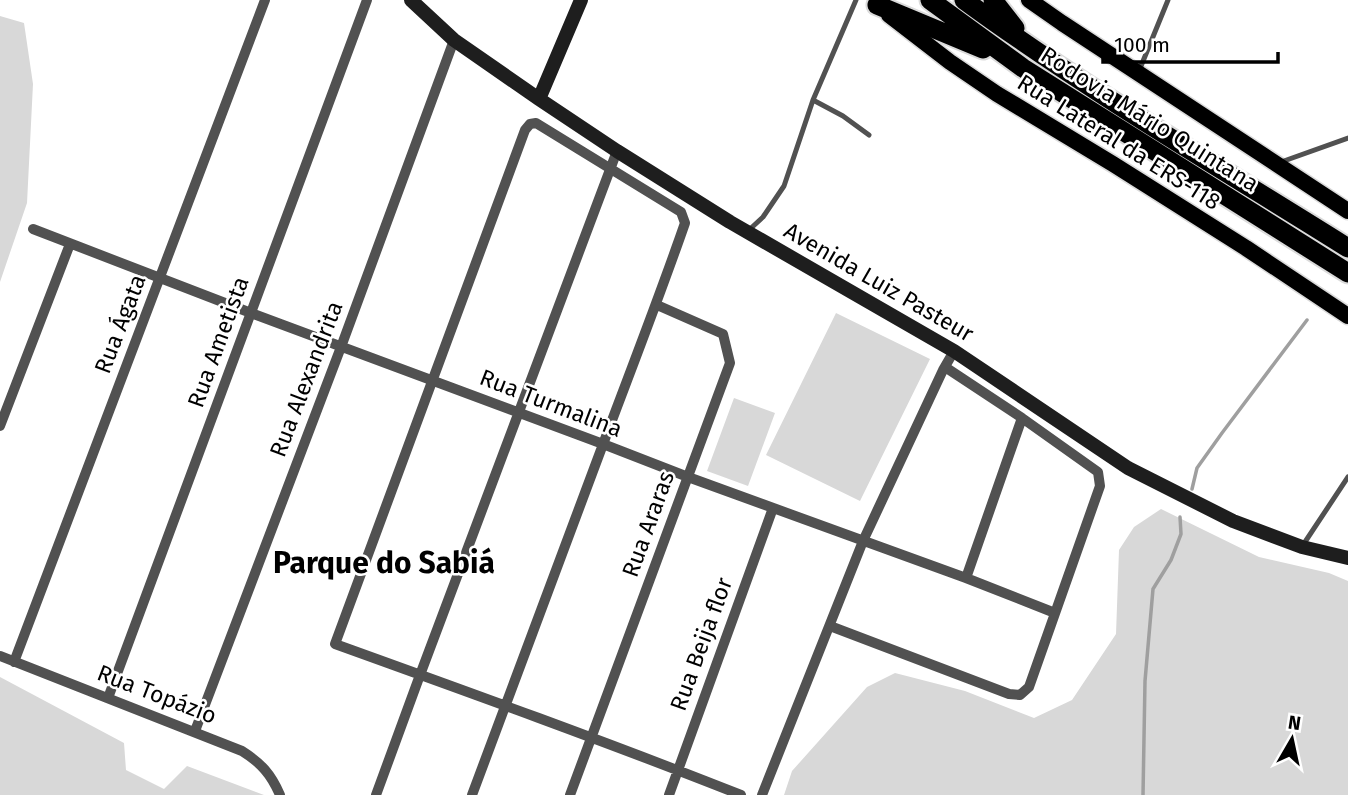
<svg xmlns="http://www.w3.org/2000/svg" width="1348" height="795" font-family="'Fira Sans',sans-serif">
<rect width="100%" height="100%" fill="#fff"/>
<path fill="#d8d8d8" d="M0,16l24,7 9,61 -6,119 -27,79z
M836,313l94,46 -70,142 -94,-46z
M734,398l41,15 -27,73 -41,-15z
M1161,509l98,48 70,16 19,8v214h-564l8,-24 75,-84 28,-14 70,18 69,27 38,-18 44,-66 3,-84 15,-23z
M0,677l124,66 2,27 38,19 23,-23 77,29h-264z"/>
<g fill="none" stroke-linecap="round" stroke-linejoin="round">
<path stroke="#9f9f9f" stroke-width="3.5" d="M1192,489l5,-21 25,-35 85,-113
M1143,795l2,-114 8,-92 18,-29 10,-26 -1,-17"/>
<g stroke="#dbdbdb" stroke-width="19">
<path id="primary" d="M1029,0l33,23 286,188
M889,15l61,47 47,32 116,70 133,84 102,68"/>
</g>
<g stroke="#dbdbdb" stroke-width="23">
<path id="highway" d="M930,0l93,68 325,205
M964,0c123,90 255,167 384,248
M993,0l22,28
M877,5l106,44"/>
</g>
<path stroke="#515151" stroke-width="5" d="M1139,71l29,-71
M813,100l30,16 26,19
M1281,162l67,-24
M749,230l14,-13 21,-31 29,-86 43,-100
M1303,545l45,-68"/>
<path stroke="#515151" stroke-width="10" d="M33,229l218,84 352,131 85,33 278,101 89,35
M0,426l70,-182
M966,578l56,-160
M830,626l179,68 11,1 9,-8 71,-201 -2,-14 -76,-54 -77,-51
M0,656l242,95c19,12 29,23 38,44
M14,662l251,-662
M108,698l259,-698
M195,731l146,-384 113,-307
M376,795l44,-120 197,-524
M472,795c43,-116 86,-232 130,-348 28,-75 57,-149 83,-224l-4,-11 -145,-89 -6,1 -5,6 -190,514c136,49 272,98 406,151
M570,795l160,-432 -7,-29 -66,-29
M669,795l104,-287
M762,795l101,-254 80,-171 11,-19"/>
<path stroke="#1e1e1e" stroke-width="14" d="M411,0l43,40 85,59 78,52 113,71 224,129 174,117 105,53 69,26 46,11
M539,99l42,-99"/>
<use href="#primary" stroke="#000" stroke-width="16"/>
<use href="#highway" stroke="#000" stroke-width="19"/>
</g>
<g text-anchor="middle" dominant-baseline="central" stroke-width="5" stroke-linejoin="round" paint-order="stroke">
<g font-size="23" fill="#000" stroke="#fff">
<text transform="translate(1150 119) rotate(32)">Rodovia Mário Quintana</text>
<text transform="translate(1119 142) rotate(32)">Rua Lateral da ERS-118</text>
<text transform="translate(879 282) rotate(30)">Avenida Luiz Pasteur</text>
<text transform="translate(120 324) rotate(-69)">Rua Ágata</text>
<text transform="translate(218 342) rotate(-70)">Rua Ametista</text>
<text transform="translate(306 379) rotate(-69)">Rua Alexandrita</text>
<text transform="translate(551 403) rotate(21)">Rua Turmalina</text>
<text transform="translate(648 524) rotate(-70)">Rua Araras</text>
<text transform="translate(701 644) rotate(-70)">Rua Beija flor</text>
<text transform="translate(157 694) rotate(21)">Rua Topázio</text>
</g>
<g font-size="30" font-weight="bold" fill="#000" stroke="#fff">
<text x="384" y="563">Parque do Sabiá</text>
</g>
</g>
<g transform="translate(1292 739) rotate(9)" stroke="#ffffff" stroke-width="5" paint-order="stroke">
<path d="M0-5L12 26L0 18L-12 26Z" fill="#000000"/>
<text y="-10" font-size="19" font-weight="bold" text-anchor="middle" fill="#000000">N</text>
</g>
<path d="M1103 52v10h175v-10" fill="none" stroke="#000000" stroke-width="3.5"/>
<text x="1114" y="52" font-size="21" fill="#000000" stroke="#ffffff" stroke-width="5" paint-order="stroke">100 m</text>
</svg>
